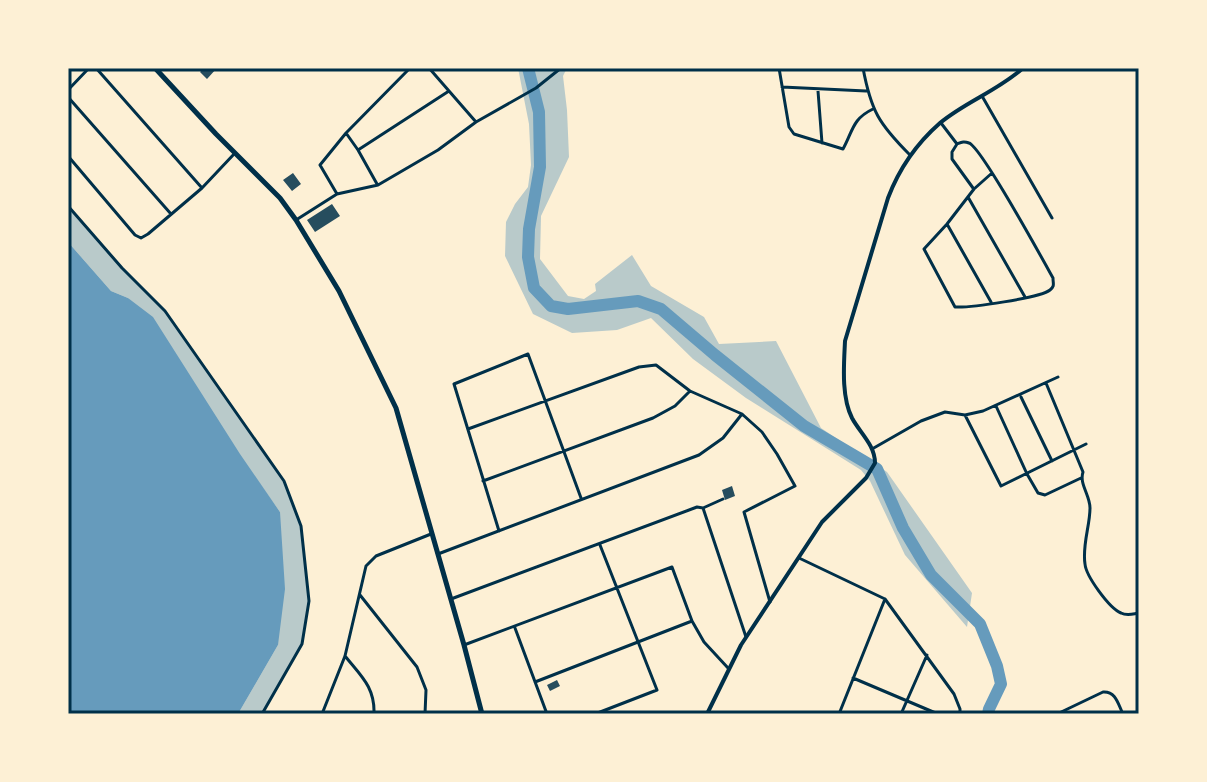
<svg xmlns="http://www.w3.org/2000/svg" width="1207" height="782" font-family="'Archivo Narrow',sans-serif">
<rect width="100%" height="100%" fill="#fdf0d5"/>
<path fill="#b9caca" d="M518,68h49l-4,8 4,34 2,47 -28,59 -1,43 28,37 16,3 12,-8 -1,-7 37,-29 19,31 53,31 15,27 57,-3 45,87 66,44 85,121 -5,34 -62,-72 -35,-74 -9,-11 -115,-72 -53,-39 -42,-41 -34,12 -45,3 -39,-19 -28,-58 1,-34 9,-18 13,-17 3,-22 -2,-41z
M68,206l26,31 71,74 119,170 17,45 8,75 -7,43 -40,70h-24l40,-69 2,-133 -152,-214 -17,-7 -43,-49z"/>
<path fill="#669bbc" d="M68,242l43,49 17,7 25,19 87,137 40,58 5,77 -7,56 -40,69h-170z"/>
<g fill="none" stroke-linecap="round" stroke-linejoin="round">
<path stroke="#669bbc" stroke-width="12" d="M528,68l11,44 1,55 -11,62 -1,28 6,31 17,18 17,3 70,-8 23,8 54,46 89,71 73,43 26,59 28,47 49,49 17,42 4,18 -12,25 -1,5"/>
</g>
<path fill="#264d5e" d="M204,68h13l-10,11 -7,-7z
M293,173l8,11 -9,7 -9,-11z
M332,204l8,12 -25,16 -8,-12z
M732,486l3,10 -10,4 -3,-10z
M557,680l3,6 -10,5 -3,-6z"/>
<g fill="none" stroke-linecap="round" stroke-linejoin="round">
<path stroke="#003049" stroke-width="3" d="M96,68l106,120
M429,68l47,54
M779,68l10,59 5,7 49,15c10,-18 9,-30 30,-40
M863,68c8,43 16,56 47,87
M782,87l84,4
M68,90l21,-22
M818,91l4,52
M982,96l70,122
M68,97l103,117
M941,123l16,21
M346,133l12,17 19,34
M957,144c5,-2 7,-3 12,-1 12,4 74,117 84,135 0,6 2,8 -3,12 -10,8 -81,18 -95,17l-31,-58 23,-25 27,-35 18,-16
M957,144l-5,8v7l21,29
M358,150l91,-59
M68,156l67,79 6,3 7,-4 54,-46 33,-35
M337,194l-17,-29 26,-32 64,-65
M968,197l57,100
M68,206l54,62 43,43 119,170 17,45 8,75 -7,43 -40,70
M296,220l41,-26 41,-9 60,-35 38,-28 60,-34 25,-20
M947,224l44,78
M1046,383l37,89c-4,12 7,23 7,36 0,18 -8,37 -5,56 1,12 24,44 36,49 6,3 11,1 18,0
M1021,397l31,64
M996,406l31,68 11,19 7,2 36,-17
M965,415l36,71 85,-42
M468,429l171,-62 17,-2 34,26 52,23 20,18 15,22 18,32 -51,26 26,90
M872,449l49,-28 24,-9 20,3 18,-4 75,-34
M483,481l170,-63 22,-12 15,-15
M703,508l43,129
M499,531l-45,-147 74,-30 53,144
M438,554l261,-99 24,-17 19,-24
M799,558l86,41 69,95 6,15v5
M360,595l57,72 9,23 -1,24
M451,599l246,-92 6,1 20,-9
M515,628l32,86
M464,645l208,-78 20,54 12,21 24,26
M345,656c16,20 30,31 29,58
M853,678l85,36
M535,682l157,-61
M322,714l23,-58 21,-90 10,-10 55,-22
M595,714l62,-24 -57,-145
M839,714l46,-115
M901,714l26,-59
M1057,714l46,-22c13,-1 15,12 20,22"/>
<path stroke="#003049" stroke-width="4" d="M707,714l34,-69 81,-123 44,-44 9,-15c0,-18 -15,-30 -23,-45 -11,-22 -8,-54 -7,-77l43,-143c11,-29 28,-54 52,-75 25,-21 59,-33 83,-55"/>
<path stroke="#003049" stroke-width="5" d="M155,68l61,66 64,64 16,22 43,71 57,117 68,237 18,69"/>
</g>
<rect width="1207" height="782" fill="none" stroke="#fdf0d5" stroke-width="140"/>
<rect x="70" y="70" width="1067" height="642" fill="none" stroke="#003049" stroke-width="3"/>
</svg>
